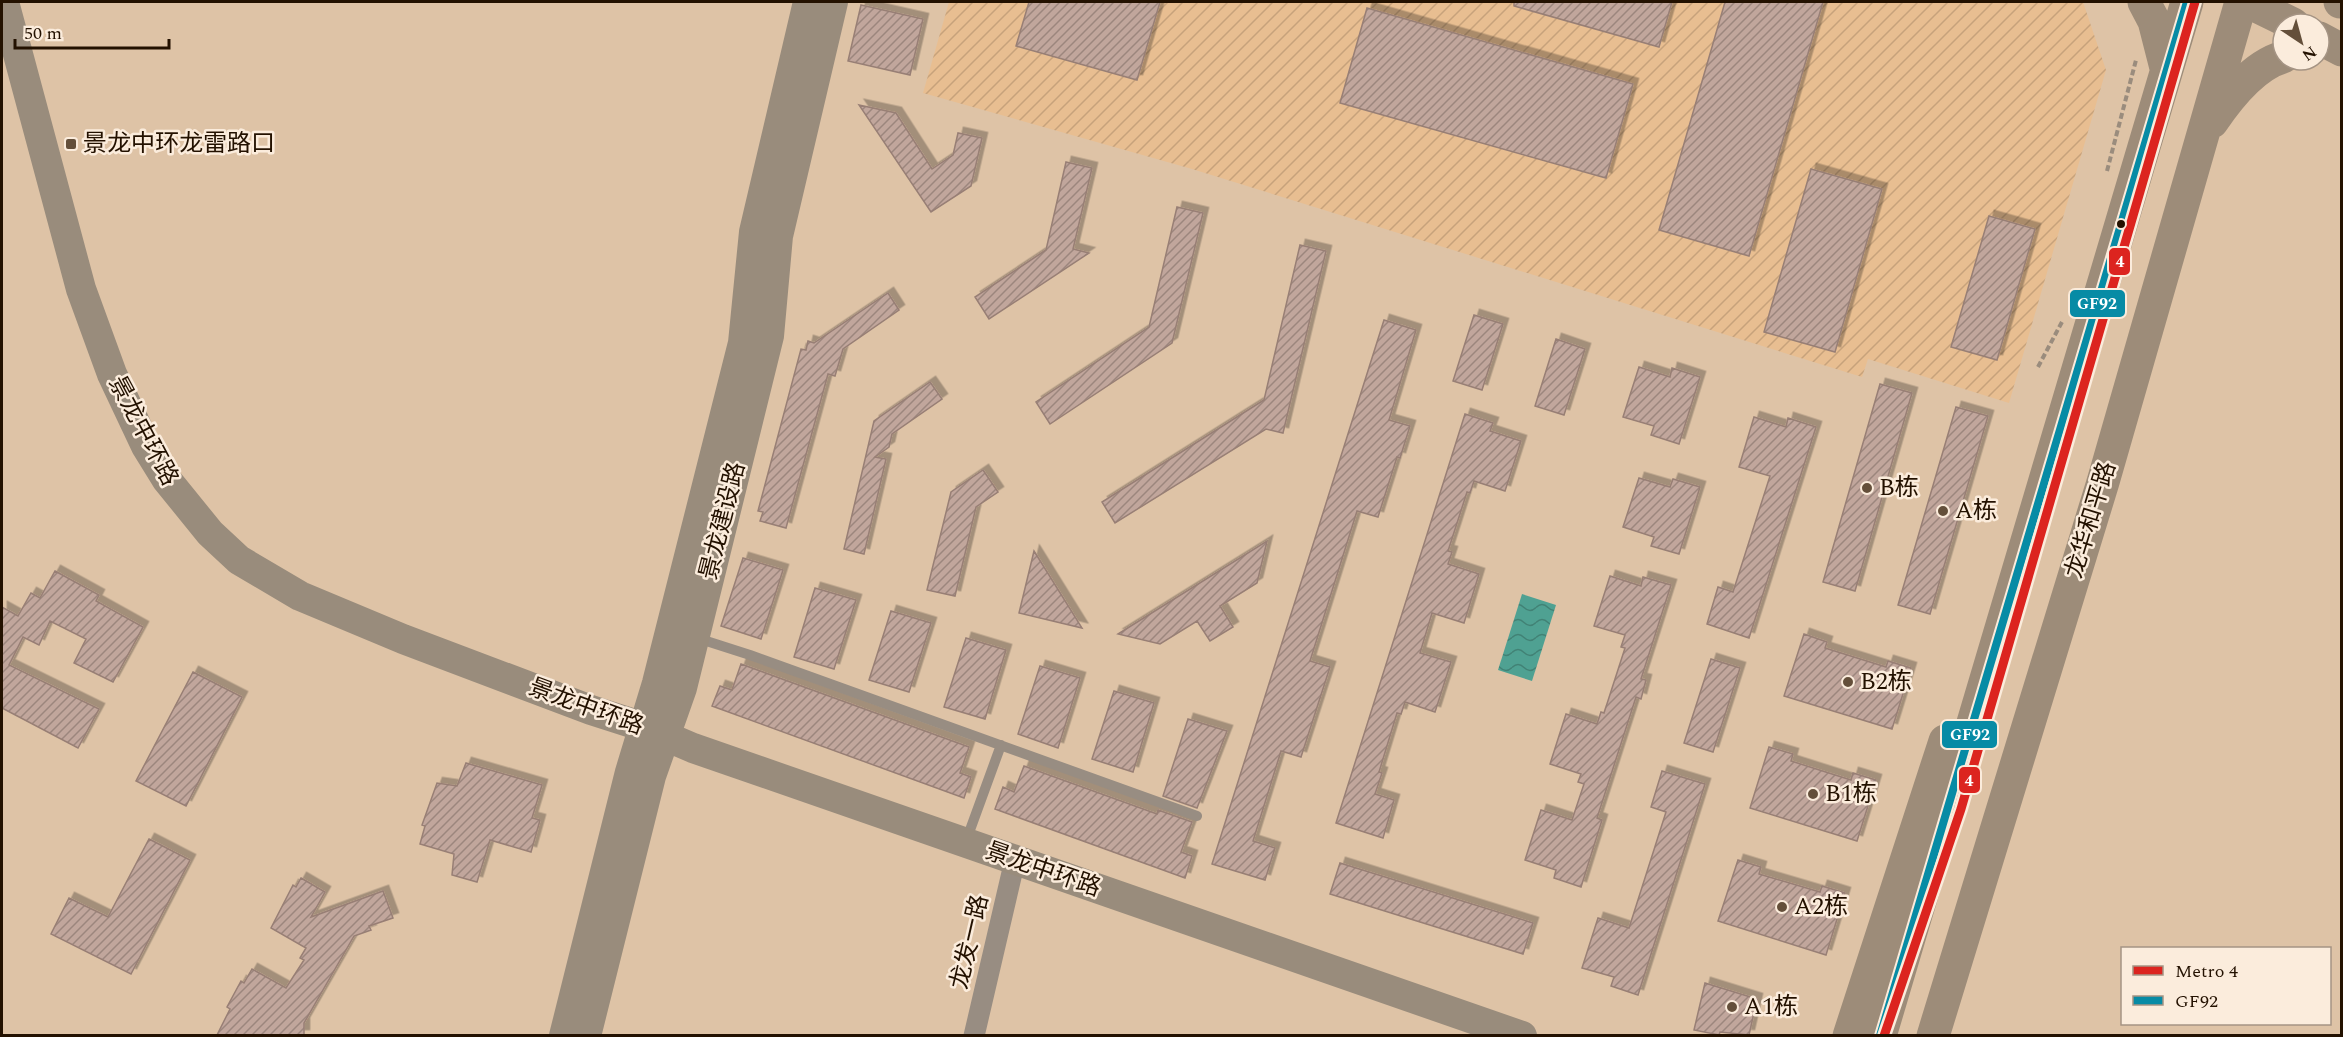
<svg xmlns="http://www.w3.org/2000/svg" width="2343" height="1037" font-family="Spectral,'Noto Sans SC',serif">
<defs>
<pattern id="industrial-furrows" width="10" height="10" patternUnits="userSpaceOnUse" patternTransform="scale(1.5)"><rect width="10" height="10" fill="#e8be91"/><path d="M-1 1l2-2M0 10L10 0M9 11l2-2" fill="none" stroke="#c7a27b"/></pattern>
<pattern id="water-waves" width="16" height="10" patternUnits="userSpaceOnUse" patternTransform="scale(1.5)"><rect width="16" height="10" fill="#4fa192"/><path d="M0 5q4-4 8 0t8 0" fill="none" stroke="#418275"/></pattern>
<pattern id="building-hatch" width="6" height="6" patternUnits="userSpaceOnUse" patternTransform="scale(1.5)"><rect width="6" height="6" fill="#c1a69c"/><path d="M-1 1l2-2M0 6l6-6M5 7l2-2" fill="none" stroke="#9c867d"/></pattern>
<filter id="shadow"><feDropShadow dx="5.5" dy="-5.5" stdDeviation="0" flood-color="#0004"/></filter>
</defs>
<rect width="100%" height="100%" fill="#dec3a6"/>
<path fill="url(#industrial-furrows)" d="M949,2h1134l23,68 -97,333 -141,-44 -6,18 -670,-208 -269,-76z"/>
<path fill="url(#water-waves)" d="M1522,594l34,11 -24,76 -34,-11z"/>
<path fill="url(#building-hatch)" stroke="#987f75" stroke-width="1.5" filter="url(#shadow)" d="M1029,2h131l-23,78 -121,-34z
M1514,2h158l-13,45 -145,-41z
M1725,2h98l-74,254 -90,-26z
M861,5l62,14 -13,56 -62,-14z
M1367,8l266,76 -27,94 -266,-75z
M859,105l37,8 36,56 21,-14 5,-22 24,5 -11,48 -40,26z
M1066,162l26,6 -19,81 16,4 -100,66 -14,-22 71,-47z
M1811,169l71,20 -47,163 -71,-20z
M1177,207l26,6 -31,130 -122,81 -14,-22 113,-75z
M1989,216l46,13 -38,131 -46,-13z
M1300,245l26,6 -43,182 -17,-4 -151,94 -13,-21 162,-102z
M888,293l11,17 -56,39 -8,27 -7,-2 -42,154 -26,-7 3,-9 -5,-1 43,-162 5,1 2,-9 6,2z
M1474,315l29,9 -21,66 -29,-9z
M1384,320l32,10 -27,90 21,6 -10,32 -3,-1 -19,60 -21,-6 -47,150 20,6 -29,90 -20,-6 -28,90 22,7 -10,32 -53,-16z
M1556,339l29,10 -21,66 -29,-9z
M1639,367l31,10 2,-9 28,9 -21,67 -28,-9 3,-9 -31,-9z
M930,382l12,17 -50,35 -3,13 -14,10 11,2 -22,95 -20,-5 30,-128z
M1880,384l32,9 -57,198 -32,-9z
M1956,407l32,9 -58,198 -32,-9z
M1465,414l28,9 -3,8 31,10 -16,50 -31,-10 -4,12 -3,-1 -19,59 4,1 -4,12 31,10 -15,49 -32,-10 -12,40 31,9 -16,50 -30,-10 -4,12 -4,-1 -18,59 3,1 -7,21 19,6 -11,38 -47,-15z
M1754,417l32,10 2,-9 28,9 -67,211 -42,-14 11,-37 15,5 37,-116 -31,-9z
M983,470l15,22 -22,15 -21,89 -28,-6 24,-98z
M1639,478l31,9 3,-8 27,8 -21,67 -28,-8 3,-9 -31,-10z
M1267,541l-10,42 -37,23 13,21 -23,14 -13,-20 -37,23 -42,-10z
M1034,551l48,77 -63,-15z
M743,558l40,12 -22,69 -40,-13z
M55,571l44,24 -3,6 47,26 -30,55 -39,-19 12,-24 -36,-18 -11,24 -16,-8 -14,28 90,44 -21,39 -76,-40v-101l16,9 13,-23 9,5z
M1610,576l31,10 2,-9 28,8 -30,94 5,1 -5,19 -5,-2 -39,121 5,2 -21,67 -27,-9 2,-8 -31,-10 16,-50 31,10 12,-36 -6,-2 3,-8 -31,-10 16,-50 31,10 4,-12 3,1 21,-65 -4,-1 4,-12 -31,-9z
M815,588l41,12 -22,69 -40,-12z
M891,611l40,12 -22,69 -40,-12z
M1804,634l23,8 -2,6 61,19 2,-6 23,7 -19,61 -108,-33z
M966,638l40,12 -21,69 -41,-12z
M1711,659l29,9 -27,84 -29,-9z
M741,664l228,83 -9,26 11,4 -7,21 -252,-92 8,-20 12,4z
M1040,666l40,12 -22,70 -40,-14z
M193,672l49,25 -56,109 -50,-25z
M1114,691l40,12 -21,69 -41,-13z
M1188,719l39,12 -30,77 -34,-12z
M1769,747l24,7 -2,7 60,19 2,-7 23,7 -19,61 -107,-33z
M466,763l76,22 -10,33 8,2 -9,32 -41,-12 -13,42 -25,-7 2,-21 -34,-10 5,-18 -3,-1 15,-42 20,3z
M1024,766l133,48 1,-4 34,12 -11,30 11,4 -7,22 -190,-69 8,-22 11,5z
M1662,771l43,13 -67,211 -27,-9 3,-9 -32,-9 16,-50 31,10 37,-116 -15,-5z
M149,839l41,21 -59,114 -80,-40 18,-36 39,19z
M1738,860l23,7 -2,7 61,18 2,-6 23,7 -19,62 -108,-34z
M1340,863l193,60 -10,31 -193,-60z
M301,878l24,14 -14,25 72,-26 10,27 -24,8 2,4 -17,6 -50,87v12h-87l13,-26 -3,-2 14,-26 3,2 8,-14 34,19 18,-28 -4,-2 6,-10 -35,-20 22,-43 3,2z
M1705,983l52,16 -8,36 -29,-3 -1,3 -25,-5z"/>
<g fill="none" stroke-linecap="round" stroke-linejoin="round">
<path stroke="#9a8c7d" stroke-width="4" stroke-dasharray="6 3" stroke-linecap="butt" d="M2107,171l29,-111
M2038,367l25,-47"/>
<path stroke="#988d82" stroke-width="10" d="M697,638l53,17 447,161
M966,841l35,-96"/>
<path stroke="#988d82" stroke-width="21" d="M974,1036l41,-176"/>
<path stroke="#998c7c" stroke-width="30" d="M4,2l77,287 31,85 34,72 21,34 43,53 29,27 61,36 103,43 188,71 53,17 49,21 829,288
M564,1036l66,-264 27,-89 86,-340 11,-111 54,-230
M586,1036l65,-260 31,-88 87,-352 9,-100 55,-234"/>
<path stroke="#9d8c79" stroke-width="33" d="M2144,2l10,19 12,47
M2248,2l45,22
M2340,2h2
M2319,38l23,12
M2212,122c17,-25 41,-56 71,-65
M1849,1036l96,-295
M1880,1036l307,-1034
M1933,1036l170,-554 138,-480"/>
<g stroke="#fbecdc" stroke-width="12">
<path id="bus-1" d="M1880,1036l307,-1034"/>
</g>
<use href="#bus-1" stroke="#078ba5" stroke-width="8"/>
<g stroke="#fbecdc" stroke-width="14">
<path id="metro-1" d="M1884,1036l77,-227 234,-807"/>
</g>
<use href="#metro-1" stroke="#dc241f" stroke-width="9"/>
</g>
<g fill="#644f3a" stroke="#fbecdc" stroke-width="2">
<rect x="65" y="138" width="12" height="12" rx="3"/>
<circle cx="1867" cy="488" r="6"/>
<circle cx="1943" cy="511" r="6"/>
<circle cx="1848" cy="682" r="6"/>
<circle cx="1813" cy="794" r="6"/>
<circle cx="1782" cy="907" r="6"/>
<circle cx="1732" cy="1007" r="6"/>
</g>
<circle fill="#231100" stroke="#fbecdc" stroke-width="2" cx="2121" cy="224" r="5"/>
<g text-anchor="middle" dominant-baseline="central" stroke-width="5" stroke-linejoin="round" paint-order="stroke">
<g font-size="24" fill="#231100" stroke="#fbecdc" text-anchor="start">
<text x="83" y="144">景龙中环龙雷路口</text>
<text x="1879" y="488">B栋</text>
<text x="1955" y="511">A栋</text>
<text x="1860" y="682">B2栋</text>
<text x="1825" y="794">B1栋</text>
<text x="1794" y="907">A2栋</text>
<text x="1744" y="1007">A1栋</text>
</g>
<g font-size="24" fill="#231100" stroke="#fbecdc">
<text transform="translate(143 431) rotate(62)">景龙中环路</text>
<text transform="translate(2091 520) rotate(-73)">龙华和平路</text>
<text transform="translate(723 521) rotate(-76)">景龙建设路</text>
<text transform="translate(586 707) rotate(20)">景龙中环路</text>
<text transform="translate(1043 870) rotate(19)">景龙中环路</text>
<text transform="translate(970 942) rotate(-77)">龙发一路</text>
</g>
</g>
<g stroke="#fbecdc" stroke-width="2">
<rect x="2108" y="247" width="23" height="29" rx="6" fill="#dc241f"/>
<rect x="2069" y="289" width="57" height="29" rx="6" fill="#078ba5"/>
<rect x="1941" y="720" width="57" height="29" rx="6" fill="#078ba5"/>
<rect x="1958" y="766" width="23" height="28" rx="6" fill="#dc241f"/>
</g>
<g font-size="16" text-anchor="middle" font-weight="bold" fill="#fff">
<text x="2120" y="267">4</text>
<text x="2097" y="309">GF92</text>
<text x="1970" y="740">GF92</text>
<text x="1969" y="786">4</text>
</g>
<rect width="2343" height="1037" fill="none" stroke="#231100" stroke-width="6"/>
<rect x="2121" y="947" width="210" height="78" fill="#fbecdc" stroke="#a59484" stroke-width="1.5"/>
<rect x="2133" y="966" width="30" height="9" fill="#dc241f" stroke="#a59484" stroke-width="1.5"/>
<text x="2175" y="977" font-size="18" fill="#231100">Metro 4</text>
<rect x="2133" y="996" width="30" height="9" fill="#078ba5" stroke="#a59484" stroke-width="1.5"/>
<text x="2175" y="1007" font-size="18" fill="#231100">GF92</text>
<g transform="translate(2301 42) rotate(144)"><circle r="28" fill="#fbecdc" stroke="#a59484" stroke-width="1.5"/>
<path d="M0-4.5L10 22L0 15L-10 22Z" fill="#644f3a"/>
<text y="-9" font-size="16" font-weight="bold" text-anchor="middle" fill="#231100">N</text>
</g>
<path d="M15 39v9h154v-9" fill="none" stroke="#231100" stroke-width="3"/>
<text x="24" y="39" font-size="18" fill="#231100" stroke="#fbecdc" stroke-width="4.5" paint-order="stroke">50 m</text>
</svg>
